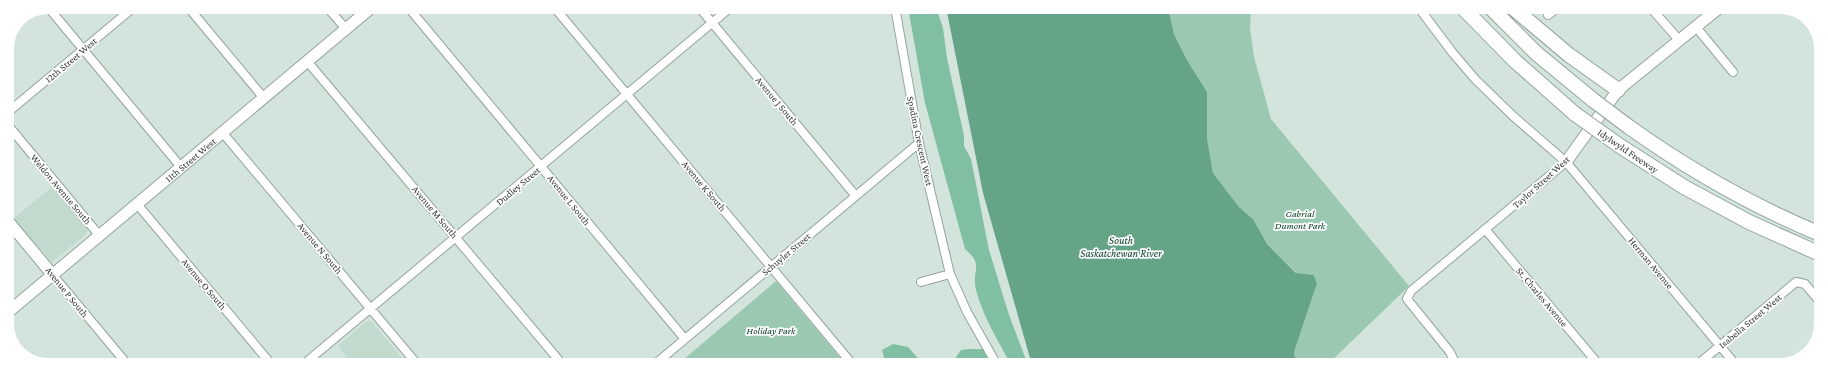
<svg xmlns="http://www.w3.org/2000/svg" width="1828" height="372" font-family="'Crimson Pro',serif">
<rect width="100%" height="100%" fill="#d2e4db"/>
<path fill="#c1dacd" d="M52,187l36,42 -2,5 -34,28 -39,-43z
M367,321h4l36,43h-54l-15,-18z"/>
<path fill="#9ac8b1" d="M1168,7l83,1 -1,20 4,29 17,62 138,167 -82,79h-31l-2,-13 23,-67 -3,-10 -17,-2 -30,-29 -14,-25 -14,-12 -26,-34 -6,-35v-46l-20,-32 -13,-26z
M776,281l70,84h-169z"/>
<path fill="#80bfa2" d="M908,7h28l7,21 4,30 17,78v10l7,13 18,91 20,65 19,50h-17c-13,-25 -28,-48 -35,-75 -5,-21 9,-24 -11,-41l-40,-146z
M893,344l15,3 16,18h-19l-1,-4 -13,4 -6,-4 -3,-11z
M970,349h13l10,16h-45l4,-2 9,-13z"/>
<path fill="#66a487" d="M946,7h222l6,27 13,26 20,32v46l6,35 26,34 14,12 14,25 29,29 18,2 3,9 -23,68 2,13h-264l-49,-172z"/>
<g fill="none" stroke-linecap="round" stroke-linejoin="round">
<g stroke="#93a49b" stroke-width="10">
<path id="street" d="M48,7l132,159
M188,7l75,90
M327,7l19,22
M408,7l276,331
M554,7l299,358
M699,7l156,188
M895,7l24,136 31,131 17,38 30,53
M1419,8l33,44 23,27 38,37 53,46 170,203
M1651,8l28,32
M1548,15l9,-7
M1696,27l37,45
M307,61l255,303
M7,113l127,-106
M7,124l92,111
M222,132l195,232
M137,204l134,160
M1485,229l114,136
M52,274l75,90
M921,282l29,-8
M304,364l427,-357
M654,365l265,-222
M1456,365l-6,-13 -43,-53 4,-8 155,-129
M1697,365l99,-83 9,2 15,18"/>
</g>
<g stroke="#93a49b" stroke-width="13">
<g id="secondary">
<path d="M1566,162l52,-72 101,-82"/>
<path d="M7,220l45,54"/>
<path id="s1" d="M7,313l365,-306"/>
</g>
</g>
<g stroke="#93a49b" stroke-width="16">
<path id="highway" d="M1463,8l52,53 60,53
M1491,8l45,45 57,47
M1513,8l56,47 49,35
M1629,127c59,42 124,79 191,107
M1620,146l64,41 65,35 71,32"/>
</g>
<use href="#street" stroke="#fff" stroke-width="8"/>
<use href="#secondary" stroke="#fff" stroke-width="11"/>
<use href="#highway" stroke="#fff" stroke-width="14"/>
<g stroke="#93a49b" stroke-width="16" stroke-linecap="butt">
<path id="highway-bridge" d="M1593,100l36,27
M1575,114l45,32"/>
</g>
<use href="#highway-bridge" stroke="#fff" stroke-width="14"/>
</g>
<g text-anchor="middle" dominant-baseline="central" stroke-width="3.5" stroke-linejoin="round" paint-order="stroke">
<g font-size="10" fill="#313734" stroke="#fff">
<text transform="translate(71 60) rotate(-40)">12th Street West</text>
<text transform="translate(777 101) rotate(50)">Avenue J South</text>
<text transform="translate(920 141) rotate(78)">Spadina Crescent West</text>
<text transform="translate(1628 151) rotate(34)">Idylwyld Freeway</text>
<text stroke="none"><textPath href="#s1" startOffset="239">11th Street West</textPath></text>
<text transform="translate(1541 182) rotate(-42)">Taylor Street West</text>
<text transform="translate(518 186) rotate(-40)">Dudley Street</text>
<text transform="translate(704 186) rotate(50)">Avenue K South</text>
<text transform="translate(61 189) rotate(50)">Weldon Avenue South</text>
<text transform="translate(569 200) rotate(51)">Avenue L South</text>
<text transform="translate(435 212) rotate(50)">Avenue M South</text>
<text transform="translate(320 248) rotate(50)">Avenue N South</text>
<text transform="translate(786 254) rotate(-40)">Schuyler Street</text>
<text transform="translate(1651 263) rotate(50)">Herman Avenue</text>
<text transform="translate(204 284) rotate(50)">Avenue O South</text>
<text transform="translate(67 292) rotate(51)">Avenue P South</text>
<text transform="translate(1542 297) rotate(50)">St. Charles Avenue</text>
<text transform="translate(1750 321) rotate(-40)">Isabella Street West</text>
</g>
<g font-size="10" font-style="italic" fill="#003522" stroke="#fff">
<text x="1300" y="213">Gabrial<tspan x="1300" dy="12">Dumont Park</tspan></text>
<text x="771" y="330">Holiday Park</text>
</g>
<g font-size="11" font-style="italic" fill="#023a26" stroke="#fff">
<text x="1121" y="240">South<tspan x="1121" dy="13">Saskatchewan River</tspan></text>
</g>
</g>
<path d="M0 0H1828V372H0ZM48 14H1780A34 34 0 0 1 1814 48V324A34 34 0 0 1 1780 358H48A34 34 0 0 1 14 324V48A34 34 0 0 1 48 14Z" fill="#fff" fill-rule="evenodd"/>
</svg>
